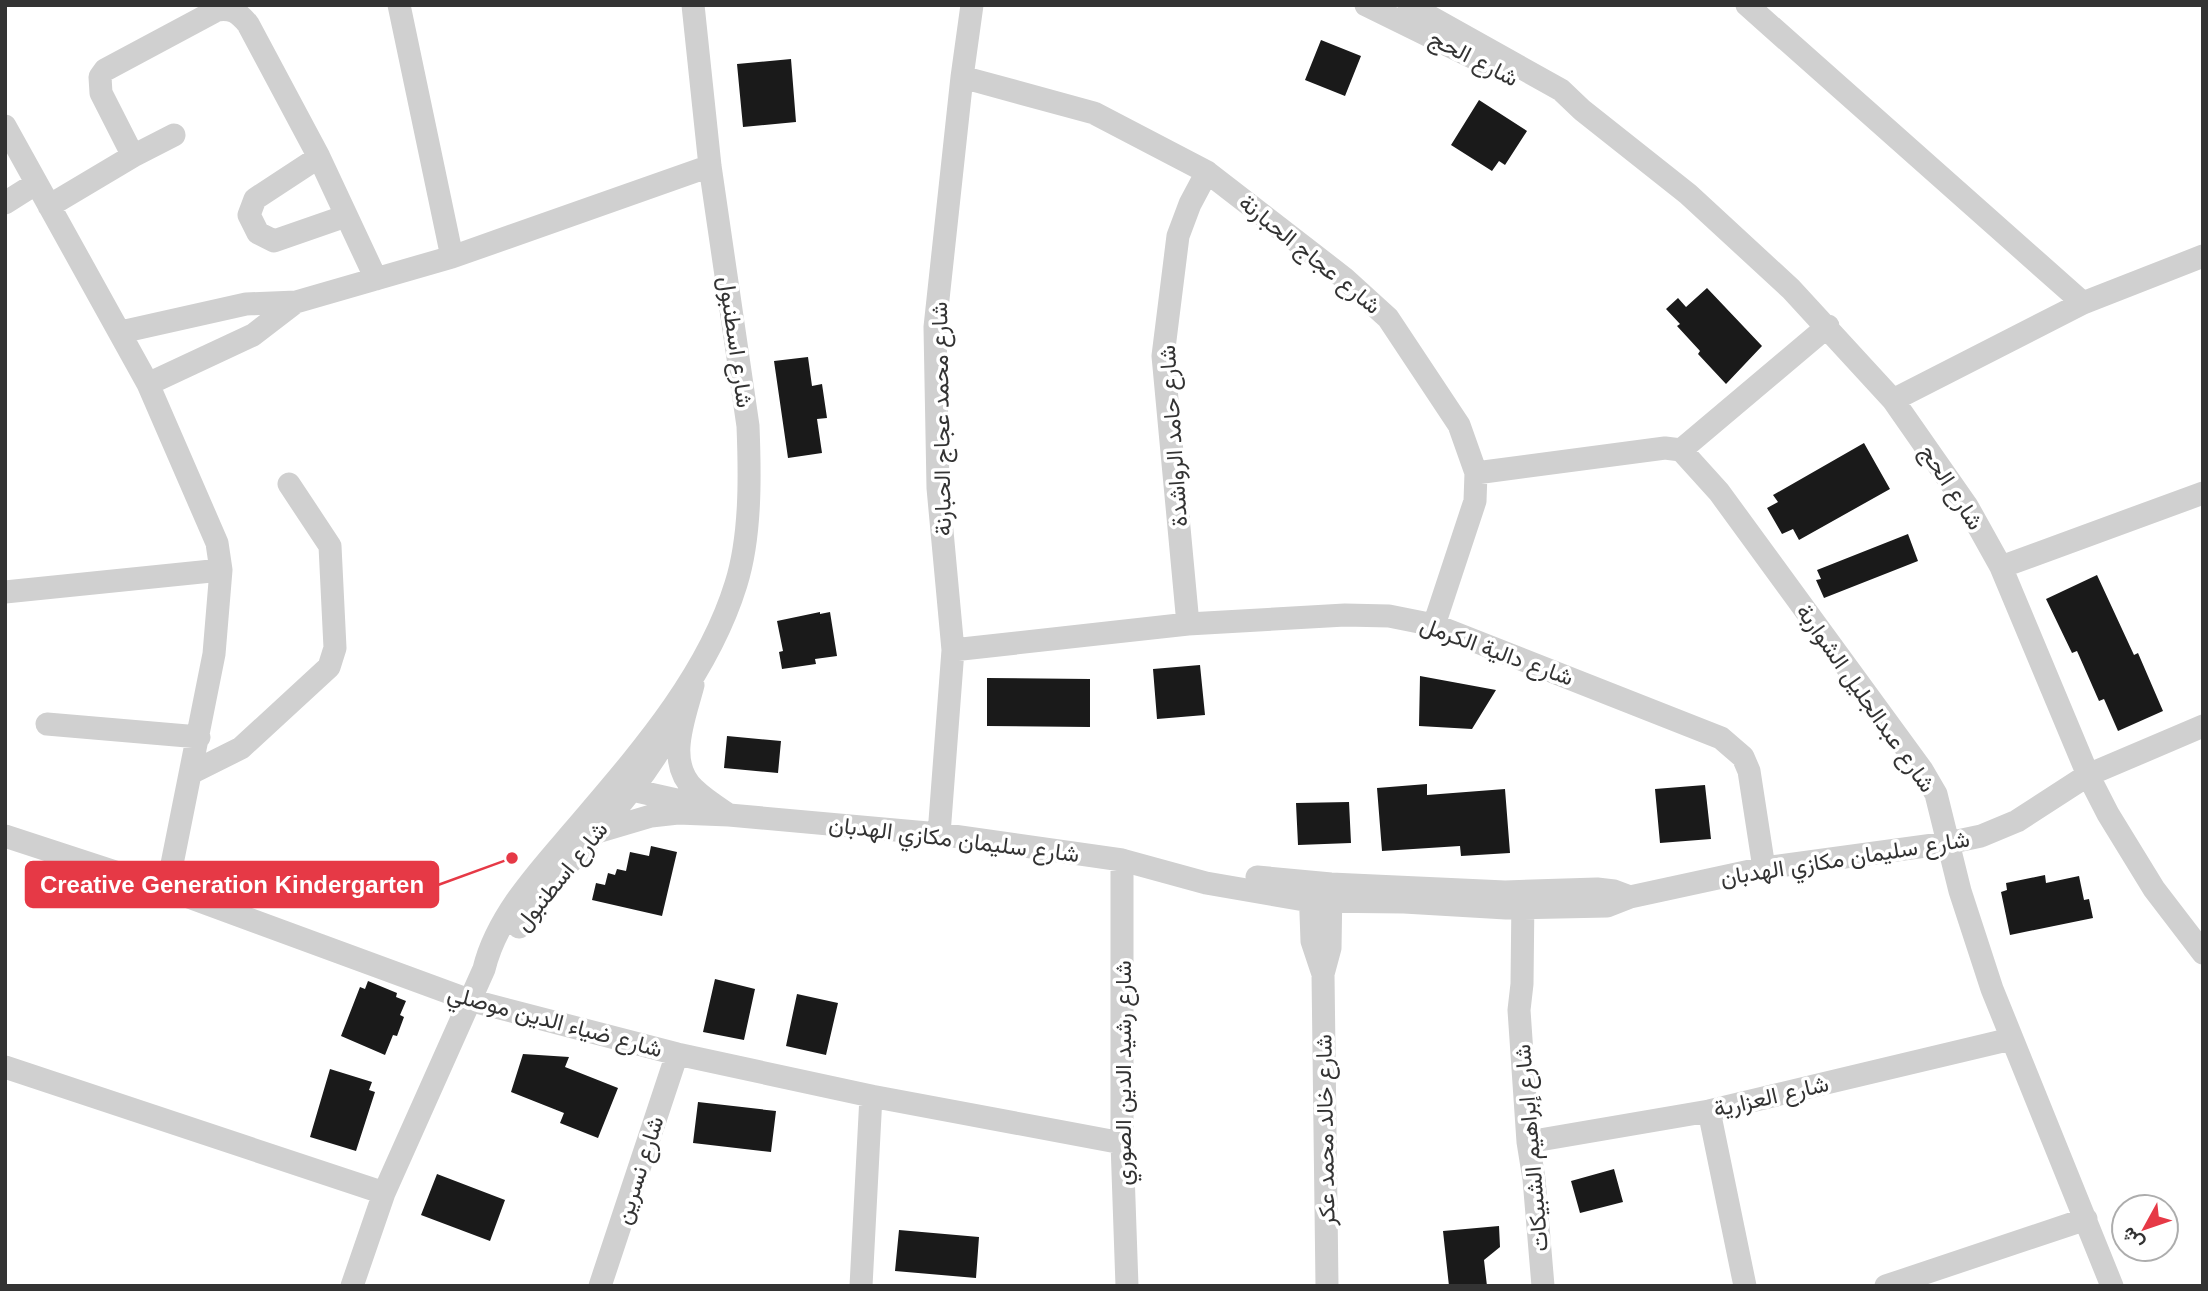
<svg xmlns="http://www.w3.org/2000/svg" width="2208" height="1291" font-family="Arial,Vazirmatn,sans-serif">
<rect width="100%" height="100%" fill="#fff"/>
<path fill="#1a1a1a" d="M1321,40l40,16 -16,40 -40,-16z
M791,59l5,63 -53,5 -6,-63z
M1479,100l48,31 -22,34 -6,-4 -7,10 -41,-26z
M1707,288l55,58 -36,38 -28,-30 2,-3 -23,-25 3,-2 -14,-15 12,-11 8,9z
M808,357l4,29 10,-2 5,34 -10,1 5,34 -34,5 -14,-97z
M1864,443l26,46 -91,51 -6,-11 -11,5 -15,-26 11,-6 -5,-7z
M1908,534l10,27 -94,37 -8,-18 5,-1 -4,-9z
M2097,575l37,80 4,-2 25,58 -45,20 -14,-32 -5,2 -22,-50 -5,2 -26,-54z
M820,612v2l10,-2 7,44 -22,3 1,5 -34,5 -3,-17 4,-1 -6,-30z
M1200,665l5,50 -48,4 -4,-50z
M1420,676l76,14 -24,39 -53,-3z
M987,678l103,1v48l-103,-1z
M727,736l54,5 -3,32 -54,-5z
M1427,784v11l78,-6 5,64 -49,3 -1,-10 -78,5 -5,-63z
M1705,785l6,54 -51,4 -5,-54z
M1349,802l2,41 -53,2 -2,-42z
M651,846l26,6 -15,64 -70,-16 4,-17 9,2 3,-12 7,2 2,-6 9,2 4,-19 19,4z
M2045,875l1,8 33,-7 5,24 5,-1 4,19 -83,17 -9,-43 6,-2 -1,-7z
M715,979l40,10 -11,51 -41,-8z
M368,981l29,12 -1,4 10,4 -6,14 4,2 -7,19 -4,-1 -8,20 -44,-19 19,-49 5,2z
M797,994l41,9 -12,52 -40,-9z
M523,1054l46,3 -4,10 53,21 -20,50 -38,-15 4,-10 -53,-21z
M330,1069l42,13 -3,8 6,2 -19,59 -46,-14z
M698,1102l78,9 -5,41 -78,-9z
M1614,1169l9,33 -43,11 -9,-32z
M437,1174l68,26 -15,41 -69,-26z
M1499,1226l1,21 -16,13 3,26h-38l-6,-55z
M899,1230l80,7 -3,41 -81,-7z"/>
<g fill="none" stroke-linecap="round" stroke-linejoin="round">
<path stroke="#d0d0d0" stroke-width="23" d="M399,5l53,252
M1366,5l118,58
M1409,5l152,85 21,20 106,84 103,95 102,111 74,106 34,61 87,208 20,39 46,75 49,64
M1747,5l336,298
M962,77l132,36 113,59 137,106 44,40 71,107 17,48 -1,28 -41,124
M5,126l143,258 69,159 4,27 -7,84 -47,235
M133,156l-32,-63 -1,-16 5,-7 112,-60c15,-2 21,2 31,14l71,133 57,122
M319,157l-64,42 -6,16 9,18 16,8 72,-25
M5,203l30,-19
M49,206l84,-50 41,-21
M121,332l125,-28 50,-2 156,-45 258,-91
M148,384l105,-49 43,-33
M1893,400l190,-97 120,-47
M1681,450l147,-124
M1476,473l189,-25 16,2 38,42 203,278 14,24 24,97 32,98 120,297
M2001,567l202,-74
M5,592l216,-22
M1188,624l-25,-268 15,-120 12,-32 17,-32
M953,650l235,-26 157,-9 44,1 45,9 287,113 22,19 6,14 15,97
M693,685c-8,32 -28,77 1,104 10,10 23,18 35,26
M47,724l152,13
M191,773l50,-25 88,-81 6,-19 -5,-102 -41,-62
M620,792l12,-2 67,15
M597,832l54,-16 27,-3 51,2 210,19 183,26 84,23 104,18 94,1 102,6 101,-2 23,-9 134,-29 184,-25 33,-7 36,-15 71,-46 115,-49
M939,834l14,-184 -15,-162 -3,-161 27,-250 10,-72
M5,836l162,53 302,111 208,54 194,42 251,47
M1122,860v283l5,143
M1257,877l74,7 174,8 92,-3 17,2 16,6
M1310,886l2,55 11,33
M1523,895l-1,89 -3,26 9,132 6,37 9,107
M519,927c47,-69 113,-123 152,-197
M5,1067l379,126
M1709,1111l36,175
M1528,1142l181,-31 302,-72
M352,1286l32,-93 100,-224c13,-54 57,-100 92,-141 62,-73 131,-150 160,-244 15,-48 14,-108 12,-158l-38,-260 -17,-161
M600,1286l77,-232
M861,1286l10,-190
M1327,1286l-4,-312 7,-26 1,-61
M1886,1286l200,-67"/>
</g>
<g text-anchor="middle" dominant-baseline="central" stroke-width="7" stroke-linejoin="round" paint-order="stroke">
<g font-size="23" fill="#333" stroke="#fff">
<text transform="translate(1474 58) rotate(27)">شارع الحج</text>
<text transform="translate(1310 254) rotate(39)">شارع عجاج الحبارنة</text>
<text transform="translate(736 342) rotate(82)">شارع اسطنبول</text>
<text transform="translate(941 419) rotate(-91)">شارع محمد عجاج الحبارنة</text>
<text transform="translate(1173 436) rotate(-94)">شارع حامد الرواشدة</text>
<text transform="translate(1952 487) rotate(57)">شارع الحج</text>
<text transform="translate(1497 651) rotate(20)">شارع دالية الكرمل</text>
<text transform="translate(1866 698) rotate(55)">شارع عبدالجليل الشواربة</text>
<text transform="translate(954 839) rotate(7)">شارع سليمان مكازي الهدبان</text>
<text transform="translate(1845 858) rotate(-9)">شارع سليمان مكازي الهدبان</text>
<text transform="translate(561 876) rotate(-51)">شارع اسطنبول</text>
<text transform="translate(555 1021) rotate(15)">شارع ضياء الدين موصلي</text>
<text transform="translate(1123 1073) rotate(-90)">شارع رشيد الدين الصوري</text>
<text transform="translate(1771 1096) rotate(-13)">شارع العزارية</text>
<text transform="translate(1325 1130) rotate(-91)">شارع خالد محمد عكر</text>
<text transform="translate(1531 1148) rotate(-95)">شارع إبراهيم الشبيكات</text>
<text transform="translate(639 1170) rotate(-72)">شارع نسرين</text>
</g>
</g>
<path fill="none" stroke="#e63946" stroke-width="2.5" d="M512 858L438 885"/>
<circle fill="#e63946" stroke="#fff" stroke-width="2.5" cx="512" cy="858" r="7"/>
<rect fill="#e63946" stroke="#e63946" stroke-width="2.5" x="26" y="862" width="412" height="45" rx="7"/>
<g font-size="24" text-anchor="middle" font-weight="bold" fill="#fff">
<text x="232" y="893">Creative Generation Kindergarten</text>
</g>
<rect width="2208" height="1291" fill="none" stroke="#333333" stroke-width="14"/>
<g transform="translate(2145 1228) rotate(230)"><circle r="33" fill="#ffffff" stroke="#adadad" stroke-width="2"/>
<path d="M0-5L12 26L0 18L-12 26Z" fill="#e63946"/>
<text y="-10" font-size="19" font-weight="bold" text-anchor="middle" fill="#333333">ش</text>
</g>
</svg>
